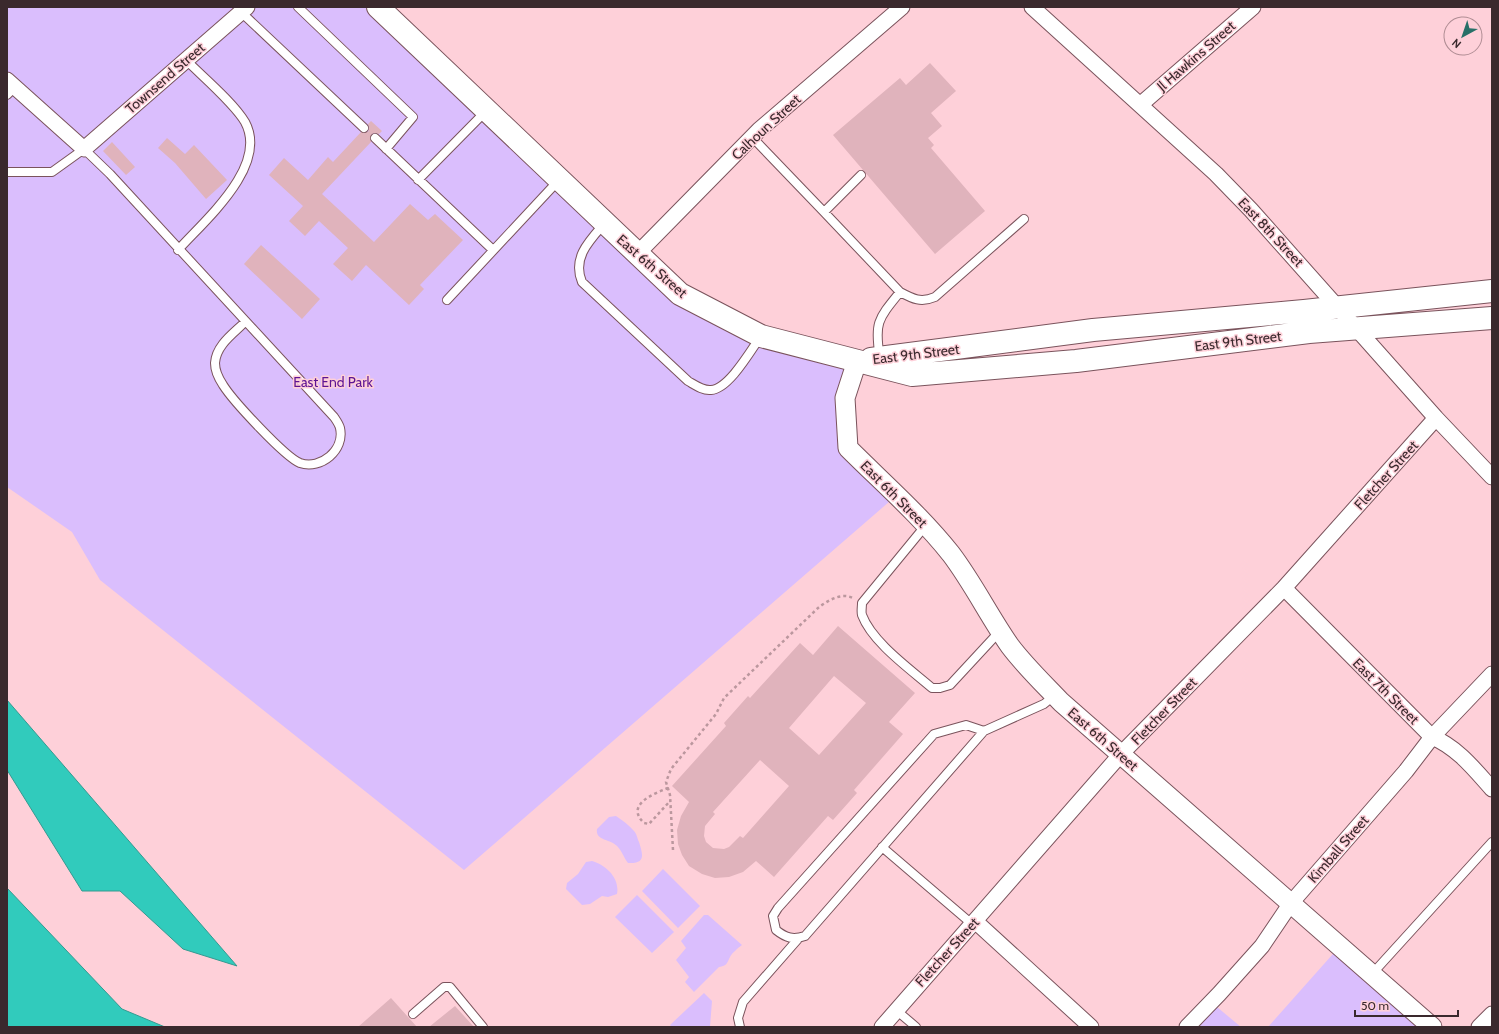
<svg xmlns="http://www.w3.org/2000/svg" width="1499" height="1034" font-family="Cabin,sans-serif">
<rect width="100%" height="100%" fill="#fed0d9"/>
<path fill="#dabefd" d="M7,7h366l339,304 145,50 -9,87 49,47 -433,375 -364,-290 -28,-48 -65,-45z
M616,816c6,4 13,9 18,15 3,3 3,7 5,11 4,13 7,22 -11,21 -4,-5 -6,-12 -11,-17 -6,-7 -22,-5 -20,-17l12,-12z
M592,861c14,4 28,17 25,33l-9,3 -6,-1 -12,8 -8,1 -16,-16 1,-6 11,-9 8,-12z
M663,869l37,37 -22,22 -36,-37z
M637,895l37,37 -22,21 -37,-36z
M704,915h4l34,30c-4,3 -10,8 -12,12 -3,6 -3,9 -11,10l-25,25 -9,-10 4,-5 -13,-17 10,-12 -5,-7z
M1340,946l92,81h-164z
M704,993l8,8 -2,26h-38l-2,-2z
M1211,1002l30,25h-52z"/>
<path fill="#31cbbc" stroke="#349a91" d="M7,700l230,266 -54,-17 -63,-58h-38l-75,-121z
M7,888l115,121 43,18h-158z"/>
<path fill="#e0b3bc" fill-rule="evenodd" d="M930,63l26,28 -25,22 11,13 -14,12 6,7 -3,3 54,63 -50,43 -102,-119 67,-57 6,7z
M371,121l11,10 -3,3 -5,-1 -3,2v7l-49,52 52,48 36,-38 18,16 7,-6 28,26 -43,45 4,4 -15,16 -43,-40 -14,16 -19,-17 15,-16 -29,-27 -14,15 -16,-15 14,-15 -34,-31 15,-17 24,22 20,-23 5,5 28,-30h7l1,-3 -1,-5z
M167,138l18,16 9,-9 33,35 -21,19 -31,-36 -17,-15z
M112,142l23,25 -9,8 -23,-24z
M261,245l59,54 -18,20 -58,-55z
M838,626l77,67 -26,29 14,12 -49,56 3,3 -24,27 -5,-4 -54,61 -18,-16 -13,11 -14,5 -14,1 -13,-4 -13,-8 -7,-11 -4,-11 -1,-14 4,-14 8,-14 -17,-16 54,-60 -2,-3 24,-27 2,2 50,-55 13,12zM834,676l32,27 -47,52 -30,-27zM760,760l29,26 -46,52 -3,-2 -11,11 -5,2 -11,-1 -7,-6 -2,-6 1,-10 10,-12 -2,-2z
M391,998l26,29h-59z
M455,1006l19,21h-45z"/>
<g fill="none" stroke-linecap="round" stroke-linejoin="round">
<g stroke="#7a535c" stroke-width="10">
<path id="service" d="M298,7l115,110 -27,32
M241,12l123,116
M7,95l8,-8
M752,137l72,75
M375,138l118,112
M7,172h45l32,-23 26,25 224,243c2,3 5,7 6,11 5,22 -19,42 -40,35 -15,-6 -67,-62 -77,-78 -4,-6 -8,-14 -8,-22 1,-18 19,-30 30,-41
M861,175l-37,37 76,80c13,7 21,11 35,5l89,-78
M418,180l69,-70
M604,224c-15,17 -32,34 -22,58l106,99c7,4 15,10 23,9 18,-1 40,-40 50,-54
M178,250c27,-30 91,-84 67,-128 -11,-19 -43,-46 -59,-62
M447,300l111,-119
M880,358c-6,-35 -2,-39 20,-66
M926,525l-64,78c0,4 -1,9 0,12 10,27 48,54 70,73h8l10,-3 50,-54
M984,731l-18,-6 -32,9 -156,174 -5,8 3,14c10,8 17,10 29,6l179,-205 60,-27 11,-9
M882,847l90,77
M1372,974l120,-132
M896,1010l20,17
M413,1014l31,-27h6l33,40
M740,1027l-2,-9 5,-16 55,-63"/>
</g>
<g stroke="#7a535c" stroke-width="17">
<path id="minor" d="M1032,7l184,167 35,36 185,208 56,59
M7,80l77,69 163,-142
M1140,105l113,-98
M637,254l122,-124 143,-123
M1284,588l148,149c25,10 43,33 60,52
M975,921l116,106
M882,1027l239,-273 163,-166 152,-170
M1187,1027l32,-33 43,-48 29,-43 115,-132 26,-34 60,-63
M1479,1027l13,-13"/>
</g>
<g stroke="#7a535c" stroke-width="21">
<path id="tertiary" d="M857,361l-12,37 3,50c35,35 72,67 103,106 22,29 38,62 59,92 15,20 34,38 51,56l371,325"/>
</g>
<g stroke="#7a535c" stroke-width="24">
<path id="secondary" d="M378,7l302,287 81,42 151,39 164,-14 233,-29 183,-14
M871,359l222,-29 211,-19 188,-20"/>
</g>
<path stroke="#bb979e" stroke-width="2.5" stroke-dasharray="3 3" stroke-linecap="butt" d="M668,788c-15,6 -43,17 -24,35l5,1 22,-24
M673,850l-3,-55 -4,-13 5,-13 45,-55 8,-16 94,-90c9,-7 23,-16 35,-10"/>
<use href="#service" stroke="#fff" stroke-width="8"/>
<use href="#minor" stroke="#fff" stroke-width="15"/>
<use href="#tertiary" stroke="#fff" stroke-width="19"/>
<use href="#secondary" stroke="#fff" stroke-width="22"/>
</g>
<g text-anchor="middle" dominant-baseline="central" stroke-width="3" stroke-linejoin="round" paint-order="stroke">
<g font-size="14" fill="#3a292d" stroke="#fed0d9">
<text transform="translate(1196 56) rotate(-41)">Jl Hawkins Street</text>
<text transform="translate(165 78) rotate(-41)">Townsend Street</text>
<text transform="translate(766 127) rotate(-43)">Calhoun Street</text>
<text transform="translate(1271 232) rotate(47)">East 8th Street</text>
<text transform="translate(652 266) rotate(41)">East 6th Street</text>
<text transform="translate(1238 341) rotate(-7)">East 9th Street</text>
<text transform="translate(916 354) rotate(-7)">East 9th Street</text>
<text transform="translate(1386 475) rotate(-48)">Fletcher Street</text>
<text transform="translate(894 494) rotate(45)">East 6th Street</text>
<text transform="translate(1386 691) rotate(45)">East 7th Street</text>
<text transform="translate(1164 711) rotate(-46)">Fletcher Street</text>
<text transform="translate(1103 739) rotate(41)">East 6th Street</text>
<text transform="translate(1338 849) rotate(-49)">Kimball Street</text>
<text transform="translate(947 952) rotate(-48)">Fletcher Street</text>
</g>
<g font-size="14" fill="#5e1493" stroke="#fed0d9">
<text x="333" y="382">East End Park</text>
</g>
</g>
<rect width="1499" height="1034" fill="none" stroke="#3a292d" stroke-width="16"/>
<g transform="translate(1463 36) rotate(220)"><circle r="19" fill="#fed0d9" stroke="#b08d94"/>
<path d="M0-3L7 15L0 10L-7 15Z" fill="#287068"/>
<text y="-6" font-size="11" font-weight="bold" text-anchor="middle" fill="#3a292d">N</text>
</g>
<path d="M1355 1010v6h103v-6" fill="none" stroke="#3a292d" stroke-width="2"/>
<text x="1361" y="1010" font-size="12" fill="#3a292d" stroke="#fed0d9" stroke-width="3" paint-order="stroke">50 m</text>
</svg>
